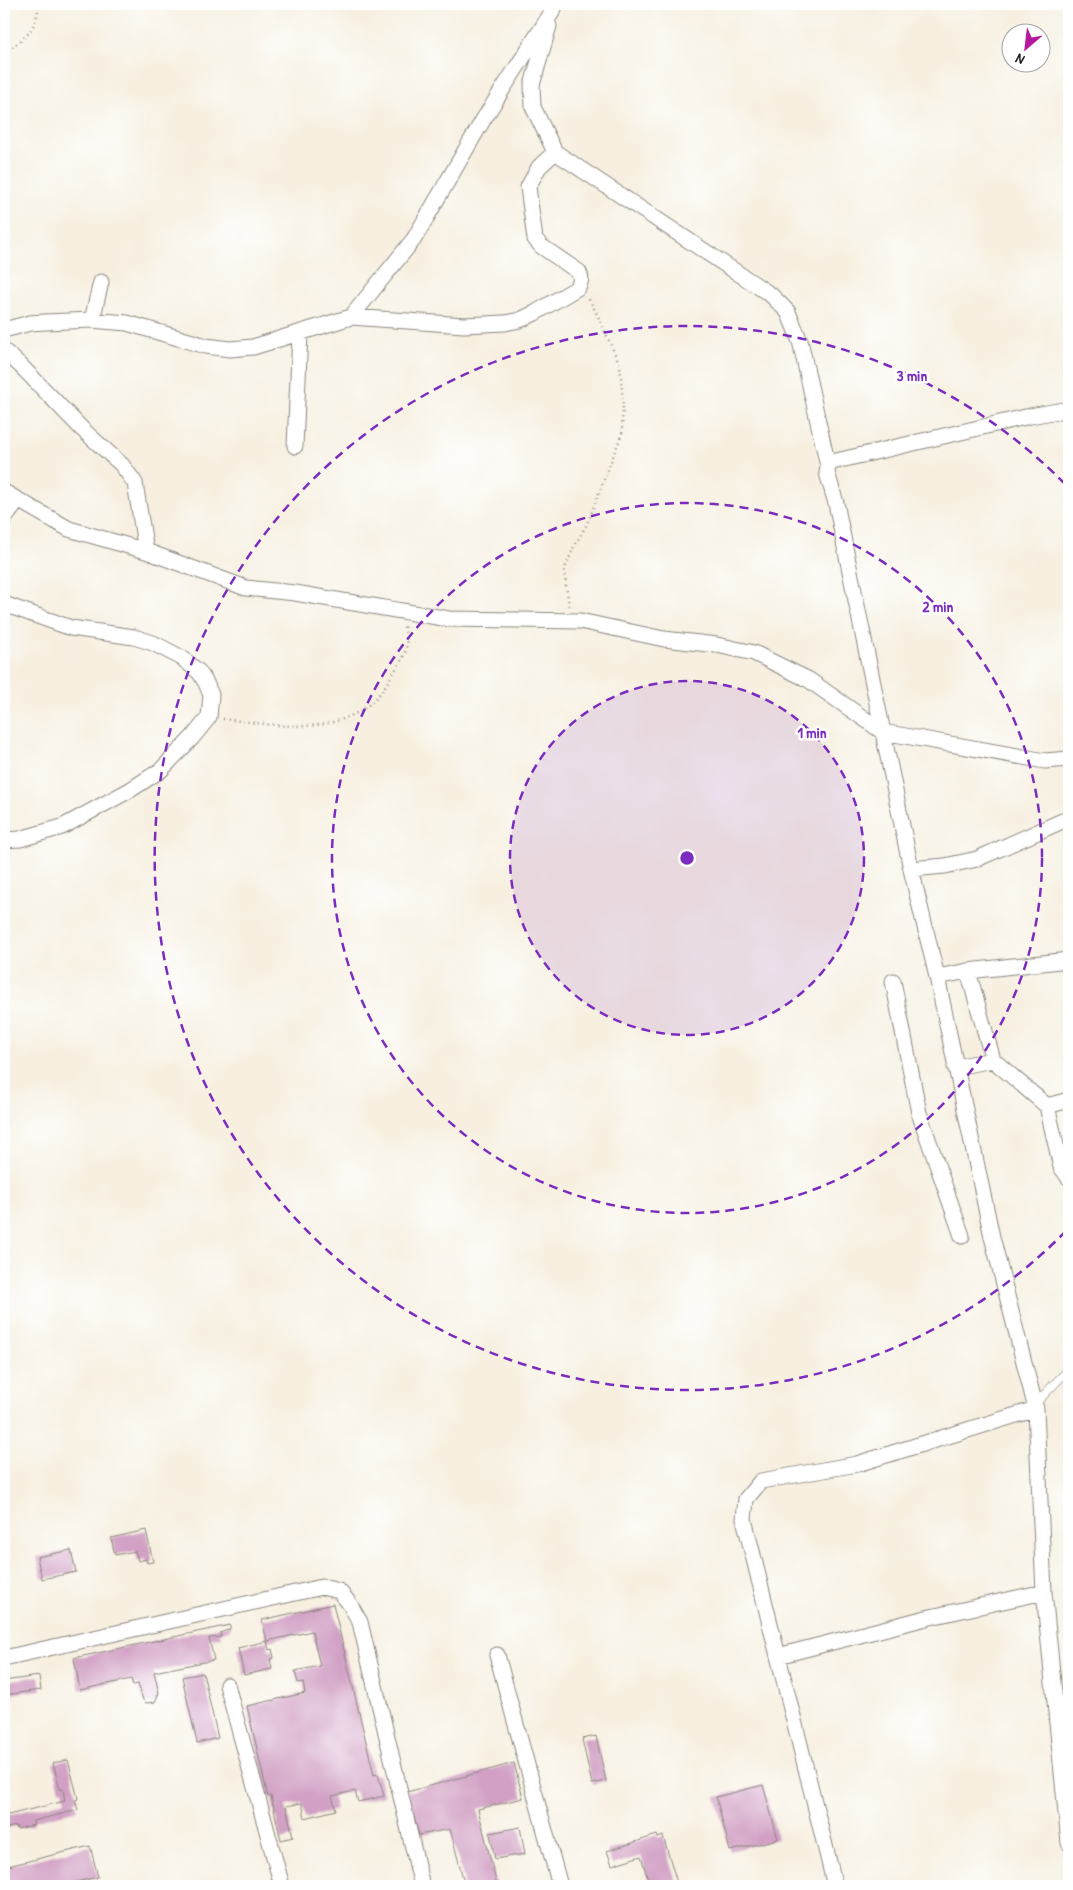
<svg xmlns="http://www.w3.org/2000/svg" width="1073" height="1890" font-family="'Patrick Hand',sans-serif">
<rect width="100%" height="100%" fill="#fff"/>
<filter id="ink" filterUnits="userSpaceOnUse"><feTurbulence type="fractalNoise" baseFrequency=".02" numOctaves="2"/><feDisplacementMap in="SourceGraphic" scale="10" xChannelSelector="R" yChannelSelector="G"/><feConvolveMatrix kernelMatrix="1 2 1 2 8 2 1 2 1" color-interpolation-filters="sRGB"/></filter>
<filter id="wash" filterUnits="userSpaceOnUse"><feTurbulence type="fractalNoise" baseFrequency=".0096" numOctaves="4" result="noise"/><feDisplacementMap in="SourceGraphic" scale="20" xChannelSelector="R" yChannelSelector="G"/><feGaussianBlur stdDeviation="1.12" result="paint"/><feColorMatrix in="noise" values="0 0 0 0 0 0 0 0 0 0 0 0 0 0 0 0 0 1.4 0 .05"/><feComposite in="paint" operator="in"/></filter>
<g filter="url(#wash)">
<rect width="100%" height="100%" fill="#f7f0e1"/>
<g id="blocks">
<path fill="#d1a0c4" d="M146,1530l7,32 -6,1 -1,-4 -8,2 -3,-10 -20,4 -4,-17z
M71,1550l5,22 -34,7 -5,-22z
M333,1604l41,171 4,-1 6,22 -26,6 -3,-11 -23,5 4,14 -31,8 -3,-15 -16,3 7,31 -12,3 -10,-44 -3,1 -21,-91 58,-13 -2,-11 -5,1 -3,-12 25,-5 -8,-35 -45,10 -5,-21z
M230,1625v4l-10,4 1,4 -12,1 5,22 -60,12 5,21 -4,9 -9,1 -3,-3 -5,-16 -5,1 -2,-6 -51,11 -6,-32z
M267,1641l2,9 3,-1 2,9 -4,1 2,10 -28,6 -6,-27z
M203,1673l15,65 -21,5 -15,-66z
M39,1676l2,14 -37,5v-14z
M596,1736l10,45 -14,3 -10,-45z
M68,1760l10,39 -3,1 3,10 -45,11 1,4 -17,4 -1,-3 -12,3v-13l61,-15 -2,-12 -3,1 -7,-27z
M514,1763l9,35 -45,11 19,77h-32l-15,-57 -31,6 -12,-43z
M763,1785l15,54 -48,12 -14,-54z
M520,1827l5,27 -30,5 -5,-26z
M657,1835l1,3 5,-2 15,50h-28l-9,-30 -29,9 -5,-14z
M90,1846l8,31 -39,9h-55v-19z"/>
</g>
</g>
<g filter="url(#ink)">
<use href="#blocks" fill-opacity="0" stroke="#8a867e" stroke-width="1"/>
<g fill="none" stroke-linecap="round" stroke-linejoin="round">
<g stroke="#8a867e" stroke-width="9">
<path id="service" d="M1035,1404l34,-35"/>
</g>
<g stroke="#8a867e" stroke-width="17">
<path id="minor" d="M549,26l-17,59 1,22 22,45 216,143 17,17 12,29 28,125
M351,317l113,8 41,-2 15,-3 15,-7 42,-25c4,-5 5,-10 2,-16l-38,-26 -6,-7 -7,-52 11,-20 16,-15
M92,320l9,-38
M4,330l26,-7 15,-1 47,-2 35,3 79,23 24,3 23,-2 98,-30 63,-78 69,-119 71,-111
M4,351l16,14 62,64 40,36 13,18 11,68
M1069,409l-39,7 -198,46 -4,4 -1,7 9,30 75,366 26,108 55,260 44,172 8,183 25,251
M295,446l5,-113
M4,492l65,37 77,22 100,37 49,5 154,26 131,2 84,18 53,6 37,8 55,27 74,52 162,29 24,-2
M4,519l14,-18
M4,604l67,24 63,9 19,6 29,15 17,14 7,11 5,12 -2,22 -17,21 -31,32 -31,20 -68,37 -42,12 -16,1
M911,869l34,-3 32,-7 92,-41
M968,971l25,89
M937,977l31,-6 101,-11
M893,981l26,132 43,123
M955,1067l38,-7 54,46 22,-6
M1047,1106l14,61 8,11
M497,1655l63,231
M778,1656l-34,-137 2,-20 15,-18 96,-17 179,-55
M4,1658l318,-71 17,4 10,12 11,19 62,264
M227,1685l55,201
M835,1886l-57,-230 148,-38 118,-26"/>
</g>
<path stroke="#8a867e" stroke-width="2.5" stroke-dasharray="1 4" stroke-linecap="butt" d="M4,53c22,-16 31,-20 35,-49
M569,606l-5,-35 9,-22 14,-25 35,-91 1,-31 -3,-37 -24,-53 -8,-14
M223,719c49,5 106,19 148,-16 9,-8 15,-18 21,-28 13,-20 18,-24 12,-49"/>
<use href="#service" stroke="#fff" stroke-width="8"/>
<use href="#minor" stroke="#fff" stroke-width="15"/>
</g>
</g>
<circle cx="687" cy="858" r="177" fill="#7b2cbf" fill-opacity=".12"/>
<g fill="none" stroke="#7b2cbf" stroke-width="2.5" stroke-dasharray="9 6">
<circle cx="687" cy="858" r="177"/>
<circle cx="687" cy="858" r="355"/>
<path d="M1066 1231A532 532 0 1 1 1066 485"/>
</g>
<circle cx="687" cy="858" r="8" fill="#7b2cbf" stroke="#fff" stroke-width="2.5"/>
<g font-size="15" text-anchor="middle" font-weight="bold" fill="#7b2cbf" stroke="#fff" stroke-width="5" stroke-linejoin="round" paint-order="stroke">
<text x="912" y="381">3 min</text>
<text x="938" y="612">2 min</text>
<text x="812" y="738">1 min</text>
</g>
<rect width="1073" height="1890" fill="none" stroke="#fff" stroke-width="20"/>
<g transform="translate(1026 48) rotate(208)"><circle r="24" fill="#ffffff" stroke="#a4a4a4"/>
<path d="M0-4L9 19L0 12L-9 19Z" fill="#b5179e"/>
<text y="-8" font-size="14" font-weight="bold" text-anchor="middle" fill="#1c1c1c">N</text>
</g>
</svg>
